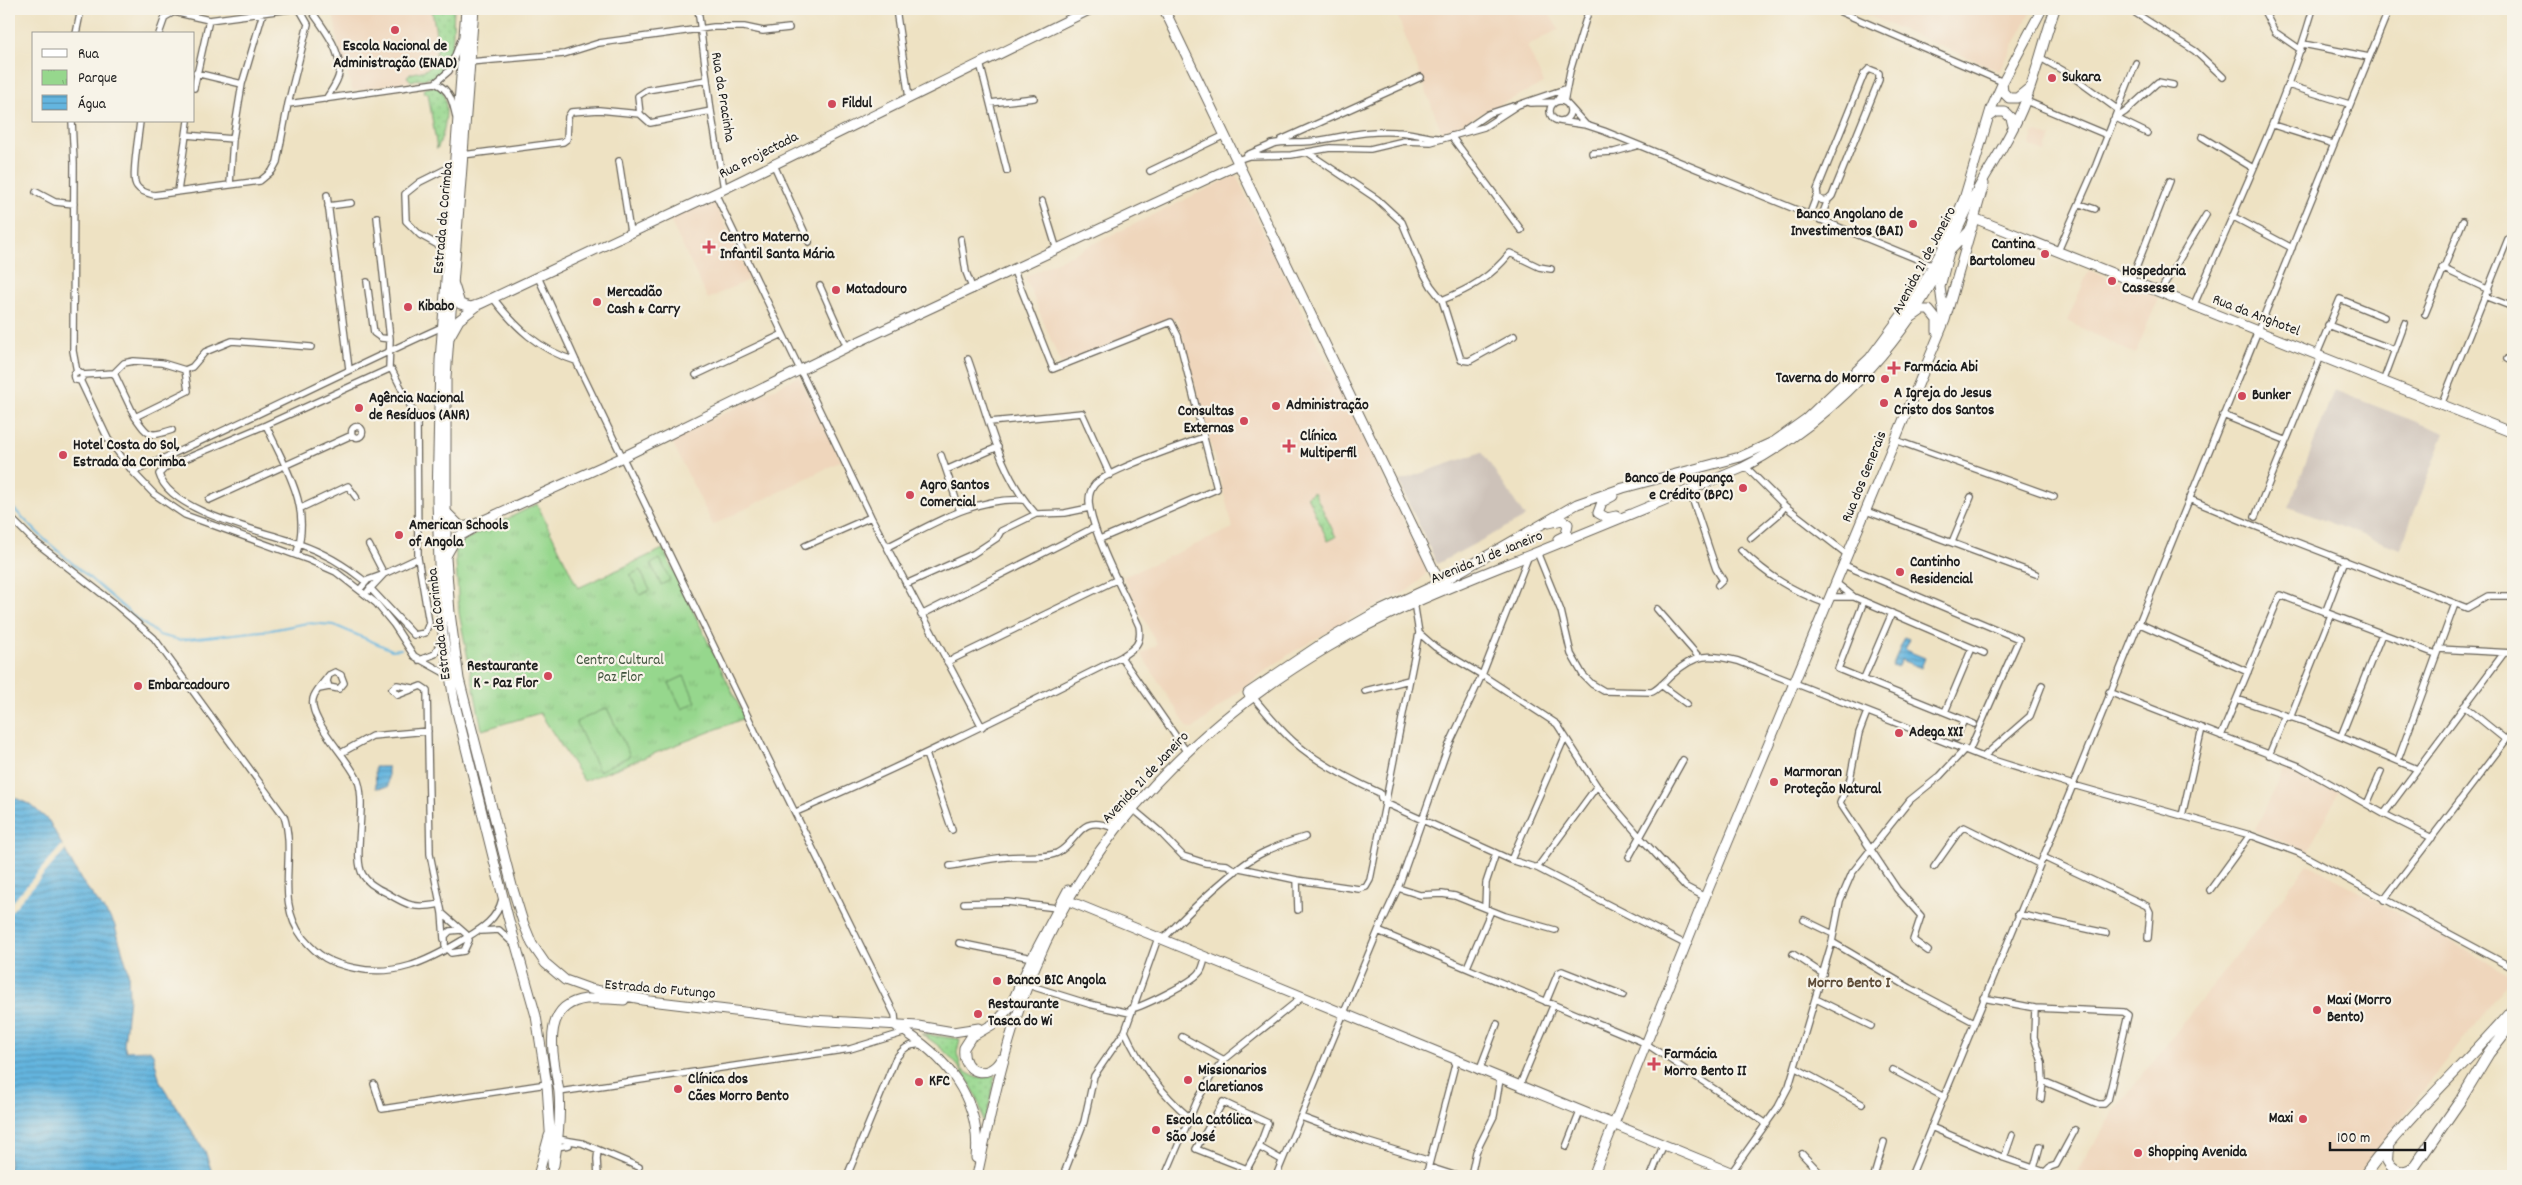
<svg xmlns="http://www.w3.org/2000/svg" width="2522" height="1185" font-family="Dekko,sans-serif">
<defs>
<pattern id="grass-dots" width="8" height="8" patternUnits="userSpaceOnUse" patternTransform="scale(1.25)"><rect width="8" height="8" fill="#96d78d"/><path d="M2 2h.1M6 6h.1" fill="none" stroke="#81b879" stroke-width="1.8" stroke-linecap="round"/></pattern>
<pattern id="park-tufts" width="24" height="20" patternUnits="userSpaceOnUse" patternTransform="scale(1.25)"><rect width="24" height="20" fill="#96d78d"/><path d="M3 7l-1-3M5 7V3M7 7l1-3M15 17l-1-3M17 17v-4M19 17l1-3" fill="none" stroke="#81b879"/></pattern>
<pattern id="water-rules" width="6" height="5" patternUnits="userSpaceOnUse" patternTransform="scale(1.25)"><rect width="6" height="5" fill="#64b5df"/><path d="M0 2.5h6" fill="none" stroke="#5292b4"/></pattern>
</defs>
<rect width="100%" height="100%" fill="#f7f3e8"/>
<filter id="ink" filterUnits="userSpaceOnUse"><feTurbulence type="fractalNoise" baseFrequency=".02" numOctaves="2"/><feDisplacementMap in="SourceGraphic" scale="10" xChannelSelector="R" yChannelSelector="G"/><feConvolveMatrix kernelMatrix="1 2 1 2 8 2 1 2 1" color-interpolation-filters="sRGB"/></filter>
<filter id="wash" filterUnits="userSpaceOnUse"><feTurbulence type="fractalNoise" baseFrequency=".0096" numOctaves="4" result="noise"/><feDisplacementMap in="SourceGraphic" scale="20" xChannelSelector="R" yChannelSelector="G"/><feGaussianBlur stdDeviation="1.12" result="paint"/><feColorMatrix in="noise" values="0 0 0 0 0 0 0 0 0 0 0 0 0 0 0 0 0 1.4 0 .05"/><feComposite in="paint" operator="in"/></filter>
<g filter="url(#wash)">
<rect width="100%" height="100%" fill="#eee2c3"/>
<path fill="#efd6bc" d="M333,9h123l-6,66 -97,16 -14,-40z
M1395,9h151l13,20 -32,17 17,37 -102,50z
M1853,9h179l-32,62z
M2037,132l14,5 -6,15 -14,-5 -1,-4 3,-9z
M1236,175l190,392v7l-15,15 -58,28 -65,38 -34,24 -61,50 -5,-1 -47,-74 16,-9 -34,-68 110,-49 -56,-210 -116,46 -36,-87z
M711,195l39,84 -42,20 -40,-83z
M2089,270l70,27 -24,57 -68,-33z
M799,376l42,85 -128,64 -42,-85z
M2287,765l52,26 -31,60 -54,-20z
M2308,864l205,112 -157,200h-281l36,-61z"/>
<path fill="#cdc2b9" d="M2334,390l111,43 -45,116 -111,-42z
M1482,452l43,65 -88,47 -38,-83z"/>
<path fill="url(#grass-dots)" stroke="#597a54" d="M432,9h22c-2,19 3,61 -20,68 -7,2 -16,2 -23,4l-4,-4 1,-2c6,-3 13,-3 19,-6 17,-12 7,-42 5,-60z
M435,86l7,4c8,16 3,43 -5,59l-9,-56h-4l1,-5z
M1314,492l22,45 -8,4 -21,-45z
M921,1034l39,5 -3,14 5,17 15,8 18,-2 -11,56c-2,-10 -2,-22 -6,-31 -10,-27 -32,-53 -57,-67z"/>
<path fill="url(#park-tufts)" stroke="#597a54" d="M537,504l41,84 85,-39 82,169 -161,63 -44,-68 -58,17 -23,-117 -4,-68z"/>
<path fill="#96d78d" stroke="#597a54" d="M660,559l10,21 -9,5 -10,-21z
M640,570l10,20 -10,5 -10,-20z
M684,676l12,26 -14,7 -13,-26z
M607,708l23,48 -31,15 -23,-49z"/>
<path fill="url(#water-rules)" stroke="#40687e" d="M1905,637l5,2 -5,11 20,8 -4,10 -20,-8 -4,8 -5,-2z
M375,767h13v20l-12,1z
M13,797l18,8 18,16 32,59 33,43 14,47 1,28 -5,47 2,6 24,-1 3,4 7,28 45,69 8,25h-204v-378z"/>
<path fill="#eee2c3" d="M62,845l4,4 -57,65v-8z"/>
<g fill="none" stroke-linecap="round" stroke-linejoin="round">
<path stroke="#64b5df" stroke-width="2" d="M9,504l34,34 92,79 24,18 20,5 92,-10 36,-7 27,2 58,25 9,-1"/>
</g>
</g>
<g filter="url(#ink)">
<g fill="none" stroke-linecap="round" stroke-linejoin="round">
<g stroke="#666156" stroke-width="8">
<path id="street" d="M310,9c12,17 33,42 29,65 -1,8 -9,18 -13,25
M698,9l13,102 13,78
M896,9l13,89
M1834,9l169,73
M2129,9l66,42 28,26
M2263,9l12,23 26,18
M76,34l5,-25
M159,34l6,-17 9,-5 35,8 82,-11
M2303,44l66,13
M2039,57l30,17 48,35
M469,62l95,-8 35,-11 115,-16h30l19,4 26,-3
M980,63l27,108
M1869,69l10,4v7l-47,116c-4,5 -9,6 -14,2l-1,-8 47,-116z
M196,73l46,11
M707,80l-60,10 -9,6 2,18 10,9 61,-12
M435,83c15,6 18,20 21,34
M2288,85l61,19
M194,88l15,-68
M2026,101l81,34
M1550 111a10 10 0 1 1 20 0a10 10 0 1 1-20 0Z
M1564,102l6,-31 19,-62
M990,103l44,-5
M1530,103l26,-1 9,-13
M288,104l147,-21 14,-12 12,-31
M1569,106l17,19
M2116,118l31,15
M2113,120l12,-8 33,-30 15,3
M72,121l2,42 -1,188 4,21
M140,121c-1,13 -8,51 -5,61 2,9 12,11 19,13l106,-14 12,-10 5,-9 11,-58 20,-80 -8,-14 -4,-1
M1559,121l27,4 18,6 330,135
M2273,125l60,19
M1466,129l22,-15 25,-8
M186,135l47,4
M1451,136l70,94
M2202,137l51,31
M1281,140l140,-63
M1271,144c15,-3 28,-1 43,-3 28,-4 53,-11 82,-9 14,0 28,5 42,6
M1307,152l70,47 25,23 20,48 9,16 11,14 19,60 8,1 45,-25
M1592,153l22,-1 22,-6
M463,155l100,-13 4,-3 1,-22 3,-5 28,-2 41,4
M1247,155l26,-11
M1237,160l12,-4 42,-1 39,-7 40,1 34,-8 27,1 53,-15 34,-22 47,-16
M619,161l11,71
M773,163l36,79
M1150,171l75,-36
M230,184l3,-45 9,-55 21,-71
M178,191l10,-70
M36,192l19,10 19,2
M715,193l156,324 111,210
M327,195l22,174
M1042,201l15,49
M2080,204l15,5
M328,206l23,-3
M1809,216l8,-21
M2232,216l60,32
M377,217l13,122 -1,30
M1820,220l8,-20
M961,239l5,33 7,18
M447,250l-27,-15 -14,-14 -1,-27 15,-12 34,-17
M2058,251l38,-86 40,-102
M2442,268l47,22
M1014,271l39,98 118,-47 7,14 39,153 -117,50
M538,277l38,84 189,391 130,263 1,11
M2131,281l39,-100
M367,282l7,51 7,5 9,1
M820,286l27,61
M2159,293l47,-78
M2487,297l26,10
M493,298c22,29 46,52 83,63
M1442,300c28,-11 49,-23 68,-47l29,14 12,2
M2193,307c42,-99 90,-195 120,-298
M2425,314l38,-93
M2328,325l67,25
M2317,354l23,-55 44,18
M968,359c19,52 30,115 68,155l29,-1 24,-5
M2507,359l6,3
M73.5 376a4.5 4.5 0 1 1 9 0a4.5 4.5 0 1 1-9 0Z
M114,373l21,44 53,-26 -3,-21
M82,375l32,-2 10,-10 10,-2 28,2 23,7 7,-3 13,-15 27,-11 79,6
M696,375l87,-41
M80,380l28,59 25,33 21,22 31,21 124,45 27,12 40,31 18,22 20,31 36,20
M2383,382l22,-59
M2441,405l67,-166
M2223,415l62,25
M135,417c14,20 14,20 37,13
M990,422l92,-9 28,62
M266,425c19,43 47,82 30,130
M351.5 432a5.5 5.5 0 1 1 11 0a5.5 5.5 0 1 1-11 0Z
M1895,440l159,57
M941,455l19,56
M1745,466l40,40 63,49
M946,470l52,-23
M133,472c104,-46 205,-98 309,-145
M1689,489l27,80 7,11 -5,5
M2189,499l63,26 215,83 21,-12h25
M209,500l143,-65
M301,508l47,-22 8,11
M1866,511l170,63
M9,516l25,25 81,63 39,34 130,178c13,40 -10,85 19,122 16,19 27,25 51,30 41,9 72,-6 107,-27 18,-11 36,-20 41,-42
M2255,517l66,-161
M1751,538l27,-23 7,-9
M1952,542l19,-45
M369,545l15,29
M805,546l66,-29
M887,547c43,-21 86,-50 136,-47
M1741,550c27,26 51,41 86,54
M1537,552l24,59 10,43 12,21 9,9 12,7 48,1c8,-4 14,-12 21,-18 23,-21 36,-20 65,-13l245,96 90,28 177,50 49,18 214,115
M1844,565l175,74 -50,112
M366,582c-20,-16 -43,-30 -67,-38 -34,-13 -129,-31 -140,-70l7,-7 100,-42 123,-56 3,1 25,49 1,139 11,65 -4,10 -11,2 -44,-47
M1836,583l18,14 130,56
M906,584l67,-30 24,-16 4,-7 35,-17
M360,589l8,-9 14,-5
M368,591l16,-17 34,-16
M1830,597h24
M1864,601l-26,68 136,55
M1414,602l5,31 16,14 47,28 75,49 40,62 43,51 46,50 19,10
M1657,609l41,47
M2325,613l20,-53
M921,615l174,-88
M2138,623l110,49
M2438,649l75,4
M1121,657l63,91
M419,660l16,-6 7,-17
M947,662l171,-83
M329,675c-5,7 -12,14 -15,21 -10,21 37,64 44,85 9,25 -6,78 5,94 5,9 15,14 24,18 21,13 28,16 53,11
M1864,678l28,-65
M1661,685l26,19
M413,688l-16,-3 -5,4 6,6 23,-9 6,4 3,164 12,59 2,26
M319,689l10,-2 10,2 5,-6 -3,-8 -6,-3 -6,3 -2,6 2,6
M1365,691l44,-11
M2109,692l190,74 85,48 48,24
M1253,697c13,15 26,32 41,45 24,21 57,38 86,51l1,5 4,1
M2237,699l71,24 109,46
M2464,706l42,34
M1867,712l-8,21 -9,46 -10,24 57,86 24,27 -8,24 15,11
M1945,712l27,-64
M2290,718l41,-103
M2221,736l59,-141 156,59
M2341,736l41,-102
M1956,738l8,-18
M341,753l31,-17 56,-5
M926,754l26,76
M2269,755l16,-38
M1983,757l47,-41 12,-31
M2398,760l57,-156
M1385,803l126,57 26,8 148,76
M2367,804l14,-32
M1133,809l25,21 25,26 22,7 22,2 9,6
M796,812c110,-47 217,-101 325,-155 14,-9 21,-13 18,-31 -15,-33 -42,-82 -49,-117 -2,-9 -1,-18 5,-25 15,-15 86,-38 109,-47
M2384,814l120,-161
M2182,816l20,-88
M1629,857l54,-97
M2043,857l104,49 3,6 -2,26
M1511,860l54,-123
M950,866c19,-3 38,-7 57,-9 15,-2 36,2 50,-4 22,-11 21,-39 54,-26
M1934,867l26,-37 4,-3 75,37
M1240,868l57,12 62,9 7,-2 4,-7 49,-247
M1537,868l60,-82
M1297,880l1,30
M1398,888l22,7 22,-1 13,2 50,20 50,14
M2210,890l40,-55
M2384,900l129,-169
M964,903l43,-1 50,6
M1485,907l1,-24 10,-30
M442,913l24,21 3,6 -5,11 -13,2 -6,-7v-10l5,-5 11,-1
M2018,914l88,19
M1804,920l29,14
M481,931l18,-1 16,15
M1378,931l267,112 122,81
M1158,938l-33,93c15,34 37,63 65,87
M1162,940c24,-25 63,-65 93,-83 15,-9 33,-15 50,-20
M1832,942l78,46 64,34
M959,943l73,15
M1793,954l30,20
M1467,967l24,-56
M1028,985l61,19 41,9
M1983,998l52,10 89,4 4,3 -20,85 -4,4h-6l-55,-23
M1816,999l55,27
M1546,1002l12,-29 4,-2 61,24
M2035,1008l-1,29 8,25 1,19 -2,18
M1131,1009c13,-3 62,-27 69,-37 3,-4 4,-10 5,-14
M1182,1037l42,23
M1796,1068l66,36
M1893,1070l51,27
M1479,1071l18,-47
M374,1084l8,25 165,-25
M1519,1087l34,-81
M559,1092l291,-43 56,-17
M1223,1102l45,21 -9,24 -12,22 -51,-20z
M1301,1117l64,24 65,20
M1931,1127l73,31 41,14 5,-5 6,-2 19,-35
M558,1139l24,4 57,24
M557,1147l12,-2
M1259,1147l23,13
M1566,1147l14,-35
M598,1150l-1,9 1,17
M1802,1154l21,22
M2004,1158l8,-23
M1429,1167l28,9
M2034,1168l6,-22
M1731,1173l47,-66 11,-21 43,-144 8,-41 12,-28 58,-73 30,-24 25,-27
M847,1176l48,-116c7,-11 14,-17 27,-15
M1063,1176l21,-54 10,-46 31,-45
M1165,1176l32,-75 15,-26 12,-15 77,-62
M1276,1176l102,-245 20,-43 50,-141 34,-72 47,-120
M1426,1176l30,-115
M1471,1176l5,-24 18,-36 6,-37
M1651,1176l12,-30
M1874,1176l10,-34
M1911,1176l162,-391 316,-776"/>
</g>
<g stroke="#666156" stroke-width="11">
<path id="secondary" d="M1164,9l276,574
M1974,218l539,215
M454,285l6,19 11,3 9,-3 244,-115 367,-180
M1912,317l10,-7h7l8,10v12
M1944,317l-4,-30 9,-35 23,-24
M450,336l9,-16 17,-13
M446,512l15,15 12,-2 150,-68 224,-110 392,-183
M446,556l10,-18 16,-9
M1069,901l671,275
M538,1176l11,-40
M1593,1176l112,-279 240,-577 39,-136"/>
</g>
<g stroke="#666156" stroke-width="11">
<path id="primary" d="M466,9l-26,352 -3,139 3,95 3,39 11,66 54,217 28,99 11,69 6,91
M474,9l-28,368v181l4,55 9,66 53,207 11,36 9,22 13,19 20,17 25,9 57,11
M2002,83l1,9 6,6h8l11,-9
M1989,117l7,-5h9l6,6 2,8
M1613,496l-11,6 -4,11 9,5 9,-2
M1549,523l13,-3 6,4 -2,11 -8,4
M1248,693l76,-51 49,-28 67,-31 137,-79 46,-16 117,-31 35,-16 31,-22 64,-61 48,-65 25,-45 21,-49 27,-90 12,-27 39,-73
M1112,825l19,-22
M642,1000l169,20 107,6 35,6 26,-4
M896,1026c49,29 86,72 80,132
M1001,1059c-12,22 -40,14 -37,-11l7,-11 24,-14 15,-16 22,-49 36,-68
M554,1165c4,-24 7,-49 5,-73 -4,-31 -22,-87 27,-93 12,-1 26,0 38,1
M977,1176c15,-71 30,-142 58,-209 56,-136 167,-246 293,-320 62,-37 130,-63 197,-90 73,-29 145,-59 217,-89 76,-39 143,-105 186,-178 17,-30 29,-61 45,-92 17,-32 39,-62 52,-96 12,-30 19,-63 30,-93"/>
</g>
<g stroke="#666156" stroke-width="12">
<path id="highway" d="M2388,1147l-1,13c6,12 17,15 28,6
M2364,1176c43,-61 101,-110 149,-167
M2408,1176l52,-75 29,-48 24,-31"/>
</g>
<use href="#street" stroke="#fff" stroke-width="5.5"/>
<use href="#secondary" stroke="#fff" stroke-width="9"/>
<use href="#primary" stroke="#fff" stroke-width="9"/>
<use href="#highway" stroke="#fff" stroke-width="10"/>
</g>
</g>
<g fill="#d1495b" stroke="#f7f3e8" stroke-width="2">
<circle cx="395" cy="30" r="5"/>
<circle cx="2052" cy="78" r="5"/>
<circle cx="832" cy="104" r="5"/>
<circle cx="1913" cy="224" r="5"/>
<path d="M706.5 239.5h5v5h5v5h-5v5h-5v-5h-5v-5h5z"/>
<circle cx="2045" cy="254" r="5"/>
<circle cx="2112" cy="281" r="5"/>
<circle cx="836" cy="290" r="5"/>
<circle cx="597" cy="302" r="5"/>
<circle cx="408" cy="307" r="5"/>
<path d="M1891.5 360.5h5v5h5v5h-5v5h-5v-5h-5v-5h5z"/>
<circle cx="1885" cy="379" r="5"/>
<circle cx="2242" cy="396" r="5"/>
<circle cx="1884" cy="403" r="5"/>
<circle cx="1276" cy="406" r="5"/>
<circle cx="359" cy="408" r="5"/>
<circle cx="1244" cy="421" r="5"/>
<path d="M1286.5 438.5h5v5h5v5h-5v5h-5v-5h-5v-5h5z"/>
<circle cx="63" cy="455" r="5"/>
<circle cx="1743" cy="488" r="5"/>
<circle cx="910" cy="495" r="5"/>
<circle cx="399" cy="535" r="5"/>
<circle cx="1900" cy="572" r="5"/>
<circle cx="548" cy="676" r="5"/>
<circle cx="138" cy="686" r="5"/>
<circle cx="1899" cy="733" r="5"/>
<circle cx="1774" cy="782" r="5"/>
<circle cx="997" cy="981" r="5"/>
<circle cx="2317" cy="1010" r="5"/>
<circle cx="978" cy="1014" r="5"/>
<path d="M1651.5 1056.5h5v5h5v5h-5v5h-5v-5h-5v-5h5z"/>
<circle cx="1188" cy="1080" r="5"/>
<circle cx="919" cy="1082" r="5"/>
<circle cx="678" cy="1089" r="5"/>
<circle cx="2303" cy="1119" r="5"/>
<circle cx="1156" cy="1130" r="5"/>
<circle cx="2138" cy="1153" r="5"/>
</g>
<g text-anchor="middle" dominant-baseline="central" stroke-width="4.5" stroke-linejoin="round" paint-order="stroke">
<g font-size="15" font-weight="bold" fill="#1c1c1c" stroke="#f7f3e8" text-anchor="start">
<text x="395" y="47" text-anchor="middle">Escola Nacional de<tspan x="395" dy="17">Administração (ENAD)</tspan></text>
<text x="2062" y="78">Sukara</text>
<text x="842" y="104">Fildul</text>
<text x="1903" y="215" text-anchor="end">Banco Angolano de<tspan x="1903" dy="17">Investimentos (BAI)</tspan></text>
<text x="720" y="238">Centro Materno<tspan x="720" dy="17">Infantil Santa Mária</tspan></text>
<text x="2035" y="245" text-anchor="end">Cantina<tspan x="2035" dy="17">Bartolomeu</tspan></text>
<text x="2122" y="272">Hospedaria<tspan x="2122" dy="17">Cassesse</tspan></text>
<text x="846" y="290">Matadouro</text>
<text x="607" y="293">Mercadão<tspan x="607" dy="17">Cash &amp; Carry</tspan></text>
<text x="418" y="307">Kibabo</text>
<text x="1904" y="368">Farmácia Abi</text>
<text x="1875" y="379" text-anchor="end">Taverna do Morro</text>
<text x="1894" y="394">A Igreja do Jesus<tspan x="1894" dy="17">Cristo dos Santos</tspan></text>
<text x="2252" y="396">Bunker</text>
<text x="369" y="399">Agência Nacional<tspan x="369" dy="17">de Resíduos (ANR)</tspan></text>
<text x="1286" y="406">Administração</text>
<text x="1234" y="412" text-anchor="end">Consultas<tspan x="1234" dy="17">Externas</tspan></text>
<text x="1300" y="437">Clínica<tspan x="1300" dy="17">Multiperfil</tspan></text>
<text x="73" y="446">Hotel Costa do Sol,<tspan x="73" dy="17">Estrada da Corimba</tspan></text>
<text x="1733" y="479" text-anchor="end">Banco de Poupança<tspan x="1733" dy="17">e Crédito (BPC)</tspan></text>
<text x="920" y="486">Agro Santos<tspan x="920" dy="17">Comercial</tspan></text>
<text x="409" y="526">American Schools<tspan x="409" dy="17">of Angola</tspan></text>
<text x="1910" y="563">Cantinho<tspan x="1910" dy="17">Residencial</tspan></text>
<text x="538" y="667" text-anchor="end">Restaurante<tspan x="538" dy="17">K - Paz Flor</tspan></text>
<text x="148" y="686">Embarcadouro</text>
<text x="1909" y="733">Adega XXI</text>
<text x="1784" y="773">Marmoran<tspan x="1784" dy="17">Proteção Natural</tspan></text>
<text x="1007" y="981">Banco BIC Angola</text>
<text x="2327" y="1001">Maxi (Morro<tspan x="2327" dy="17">Bento)</tspan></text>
<text x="988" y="1005">Restaurante<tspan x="988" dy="17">Tasca do Wi</tspan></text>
<text x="1664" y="1055">Farmácia<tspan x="1664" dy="17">Morro Bento II</tspan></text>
<text x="1198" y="1071">Missionarios<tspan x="1198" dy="17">Claretianos</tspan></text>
<text x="688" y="1080">Clínica dos<tspan x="688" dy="17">Cães Morro Bento</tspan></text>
<text x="929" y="1082">KFC</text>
<text x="2293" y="1119" text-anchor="end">Maxi</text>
<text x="1166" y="1121">Escola Católica<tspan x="1166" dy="17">São José</tspan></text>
<text x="2148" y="1153">Shopping Avenida</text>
</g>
<g font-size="15" fill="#1c1c1c" stroke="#f7f3e8">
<text transform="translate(722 97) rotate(81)">Rua da Pracinha</text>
<text transform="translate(759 156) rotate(-27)">Rua Projectada</text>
<text transform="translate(444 218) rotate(-85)">Estrada da Corimba</text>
<text transform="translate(1925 261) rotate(-62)">Avenida 21 de Janeiro</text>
<text transform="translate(2256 316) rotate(21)">Rua da Anghotel</text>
<text transform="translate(1865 477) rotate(-68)">Rua dos Generais</text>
<text transform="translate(1487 558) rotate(-22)">Avenida 21 de Janeiro</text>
<text transform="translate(440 624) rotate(-97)">Estrada da Corimba</text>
<text transform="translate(1146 778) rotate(-47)">Avenida 21 de Janeiro</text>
<text transform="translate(660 990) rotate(5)">Estrada do Futungo</text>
</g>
<g font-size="15" fill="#41543e" stroke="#f7f3e8">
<text x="620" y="661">Centro Cultural<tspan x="620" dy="17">Paz Flor</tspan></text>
</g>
<g font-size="16" font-weight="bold" fill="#5e4d39" stroke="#f7f3e8">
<text x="1849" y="983">Morro Bento I</text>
</g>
</g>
<rect width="2522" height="1185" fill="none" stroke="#f7f3e8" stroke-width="30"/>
<rect x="32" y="32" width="162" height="90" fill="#f7f3e8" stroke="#9f9d96"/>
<rect x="42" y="49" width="25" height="8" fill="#ffffff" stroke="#9f9d96"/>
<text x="78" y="58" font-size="15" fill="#1c1c1c">Rua</text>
<rect x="42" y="70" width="25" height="15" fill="url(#park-tufts)" stroke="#9f9d96"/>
<text x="78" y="82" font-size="15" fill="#1c1c1c">Parque</text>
<rect x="42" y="95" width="25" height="15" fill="url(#water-rules)" stroke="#9f9d96"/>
<text x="78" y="108" font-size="15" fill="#1c1c1c">Água</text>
<path d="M2330 1142v8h95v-8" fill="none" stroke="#1c1c1c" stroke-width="2.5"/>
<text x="2337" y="1142" font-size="15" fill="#1c1c1c" stroke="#f7f3e8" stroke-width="4" paint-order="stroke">100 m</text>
</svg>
